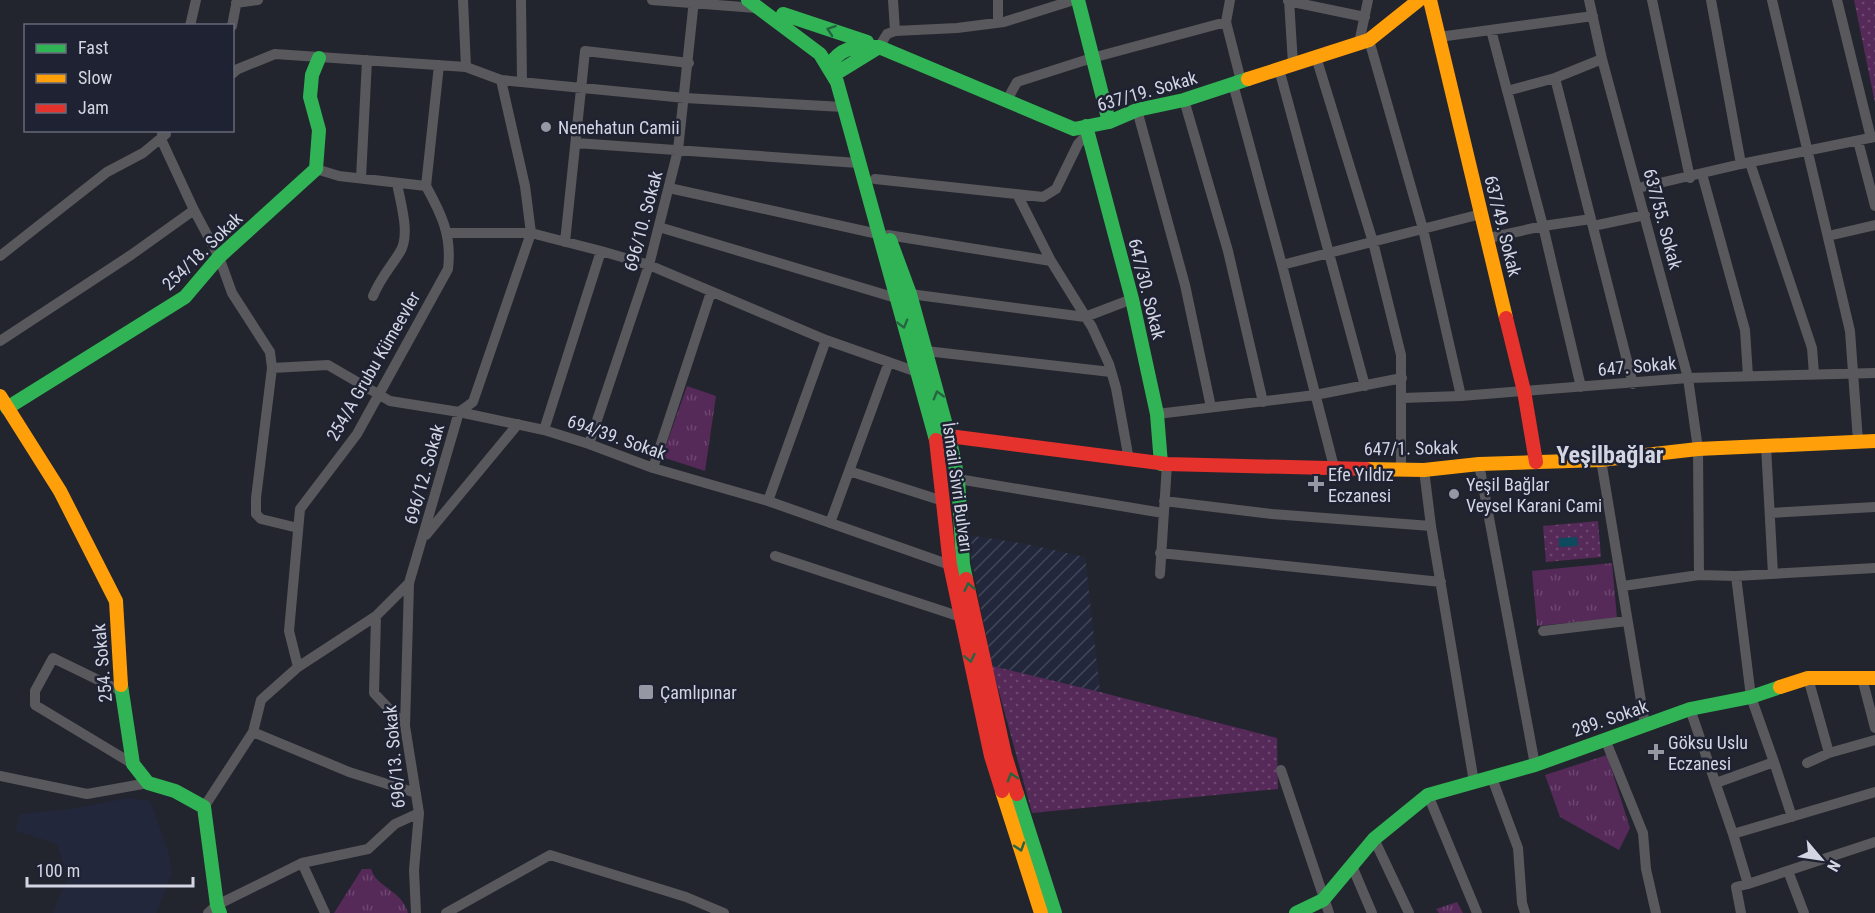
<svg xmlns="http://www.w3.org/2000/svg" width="1875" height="913" font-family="'Roboto Condensed',sans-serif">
<defs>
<pattern id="industrial-furrows" width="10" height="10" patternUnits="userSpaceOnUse" patternTransform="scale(1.5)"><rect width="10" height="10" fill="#23273c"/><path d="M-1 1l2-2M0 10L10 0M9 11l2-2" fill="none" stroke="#424658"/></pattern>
<pattern id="grass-dots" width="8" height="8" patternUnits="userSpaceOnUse" patternTransform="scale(1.5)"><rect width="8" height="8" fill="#552958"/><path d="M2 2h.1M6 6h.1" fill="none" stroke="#6d4770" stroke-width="1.8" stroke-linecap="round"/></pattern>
<pattern id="park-tufts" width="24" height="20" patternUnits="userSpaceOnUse" patternTransform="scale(1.5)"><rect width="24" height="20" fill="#552958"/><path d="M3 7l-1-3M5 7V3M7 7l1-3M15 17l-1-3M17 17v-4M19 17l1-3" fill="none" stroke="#6d4770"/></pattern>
</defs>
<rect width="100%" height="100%" fill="#23252e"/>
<path fill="#23273c" d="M128,798l22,3 18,51 4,20 -16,41h-103l15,-36 -11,-33 -41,-13 4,-17 44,-4z"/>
<path fill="url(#industrial-furrows)" d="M967,535l59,9 59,13 15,135 -108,-26z"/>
<path fill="url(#grass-dots)" d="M1854,0h21v103z
M1598,521l3,36 -55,5 -3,-36z
M992,666l108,26 177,46 1,51 -246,24z"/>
<path fill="url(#park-tufts)" d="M687,386l29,10 -11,75 -43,-14z
M1612,563l5,55 -80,8 -5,-55z
M1607,755l23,73 -11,22 -59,-33 -15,-42z
M362,869h9c6,19 31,21 37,44h-74z
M1457,902l6,11h-24l-3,-4z"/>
<path fill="#0e4a5e" d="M1577,537l1,9 -19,1v-9z"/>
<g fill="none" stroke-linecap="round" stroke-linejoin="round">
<path stroke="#59585c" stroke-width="10" d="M463,0l3,67
M521,0l1,82
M652,0l104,8
M893,0l2,31
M998,0v23
M1230,0l-4,22 15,59
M1289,0l4,64
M1589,0l13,59 86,319 10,71 1,126
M1652,0l38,178
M1711,0l30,164
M1772,0l78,331 8,110
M1837,0l34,138
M1288,1l77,16
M236,3l22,-3
M190,26l6,-26
M232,26l5,-26
M1491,30l52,196 38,161
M1439,37l154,-21
M1369,40l54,189 38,167
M1359,43l9,-43
M879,47l8,-13 8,-3 62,-3 47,-6 70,-22
M1316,57l57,185 28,113v114
M1279,69l86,317
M232,74l6,-5 37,-15 191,13 35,13 184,18 158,9
M1555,78l78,306
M1233,84l49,181 52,202
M1507,91l48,-13 47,-19
M1007,100l10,-18 75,-24 134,-36
M1184,100l44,151 35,151
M1137,110l48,175 26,122
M163,130l-2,9 33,71 25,47 13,36 38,59 2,16 -16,130v16l5,5 37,9
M1858,141l17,65
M576,143l282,20
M1750,163l62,185 2,26
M1702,174l43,156 3,46
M361,178l6,-118
M875,179l168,18 13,-8 22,-45 10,-11
M426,186l13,-121
M669,188l209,46
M1638,188l103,-24 134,-27
M1018,196l33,65 41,66 17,37 7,24 13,72
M1593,226l52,-11
M659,227l237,71
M448,233h83l70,18 48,14 177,75 91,32
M888,235l163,26
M1828,236l47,-11
M1489,238l54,-12 48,-7
M565,242l20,-191 104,12
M0,256l107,-84 36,-19 23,-19
M1282,265l199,-51
M910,294l175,23 47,-18
M373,296c8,-19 17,-28 27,-44 11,-18 0,-50 -3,-69
M0,341l131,-86 63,-45
M926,351l185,21
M272,368l56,-3 62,36 69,11 85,18 45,14 64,24 115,33 182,64
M1402,398l59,-2 227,-18 187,-5
M1157,414l158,-19 87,-17
M544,430l57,-179
M589,444l60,-179 29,-115 16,-150
M1766,446l7,128
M1601,460l44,265
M1479,464l56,301
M653,468l58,-176
M1424,470l7,56 43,256
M849,471l94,30
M958,479l205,34
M768,501l58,-161
M1164,501l108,13 159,12
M1770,513l105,-6
M830,523l59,-161
M426,535l92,-111
M1160,553l281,29
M775,556l186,61
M1160,574l7,-110
M1736,576l15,121 23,65
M1623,586l76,-11 37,1 139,-8
M376,616l-2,77 31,33
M1543,631l84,-10
M298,667l-9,-36 11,-122 57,-75 91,-165c4,-33 -6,-54 -22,-83l-87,-10 -23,-7
M1808,678l21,75
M1862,678l13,50
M121,691l-68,-33 -18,33v14l98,59
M1690,709l43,125 15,50 -12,3 5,26
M253,732l96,40 67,21
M1605,739l38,94 3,36 10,44
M1807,763l22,-10 46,-13
M1281,770l48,143
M0,776l87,18 61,-11
M1492,778l26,70 4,55 3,10
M1716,783l58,-21 18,55
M1428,795l49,118
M204,807l49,-75 8,-32 37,-33 78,-51 33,-33 50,-171 14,-10 58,-169 -6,-47 -24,-106
M1733,834l142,-42
M1374,839l35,74
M302,863l23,50
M1352,866l20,47
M1788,871l16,42
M1748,884l127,-42
M208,913l9,-8 85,-42 66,-14 27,-25 24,-11 -14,-87 4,-143
M416,913l-2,-43 5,-57
M446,913l104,-58 136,42 38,16"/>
<path stroke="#30b455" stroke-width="14" d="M748,0l72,54 17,28 99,358
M1078,0l31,122
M783,14l84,28
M879,47l-39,24 -12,-4c14,-22 27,-20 51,-20l195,82 35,-7 28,-12 47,-10 64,-21
M1086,126l46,173 25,115 4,50
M890,240l20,54 39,142 9,43 5,85 3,15
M7,408l178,-111 34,-40 97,-88 3,-39 -9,-33 2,-22 7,-17
M121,685l12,79 15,19 27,8 29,16 13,98 3,8
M1017,794l38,119
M1296,913l27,-13 51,-61 54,-44 107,-30 155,-56 61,-12 29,-10"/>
<path stroke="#ff9f0a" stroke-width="14" d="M1430,0l76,318
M1248,79l121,-39 50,-40
M0,396l60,95 56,110 5,84
M1366,469l58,1 55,-6 122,-4 97,-11 177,-8
M1780,687l28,-9h67
M1002,791l39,122"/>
<path stroke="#e5322d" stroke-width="14" d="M1506,318l18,73 12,71
M949,436l218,28 199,5
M936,440l14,125 41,191 11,35
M966,579l39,176 12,39"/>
</g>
<defs><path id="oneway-chevron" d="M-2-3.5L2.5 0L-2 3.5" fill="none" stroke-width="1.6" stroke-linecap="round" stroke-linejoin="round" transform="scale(1.5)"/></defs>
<g stroke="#266442">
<use href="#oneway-chevron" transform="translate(831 30) rotate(-161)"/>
<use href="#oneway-chevron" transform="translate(903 324) rotate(74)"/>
<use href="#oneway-chevron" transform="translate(938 395) rotate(-106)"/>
<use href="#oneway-chevron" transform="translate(969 587) rotate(-102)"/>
<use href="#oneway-chevron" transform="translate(970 658) rotate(78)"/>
<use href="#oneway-chevron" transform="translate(1012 777) rotate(-107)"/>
<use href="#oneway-chevron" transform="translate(1020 847) rotate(72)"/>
</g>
<g fill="#9598a3" stroke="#1e2233" stroke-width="2">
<circle cx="546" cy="127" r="6"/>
<path d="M1313 475h6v6h6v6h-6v6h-6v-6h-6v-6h6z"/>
<circle cx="1454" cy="494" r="6"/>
<rect x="638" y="684" width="16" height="16" rx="3"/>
<path d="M1653 743h6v6h6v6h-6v6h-6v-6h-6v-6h6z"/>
</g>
<g text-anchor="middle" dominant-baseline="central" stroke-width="5" stroke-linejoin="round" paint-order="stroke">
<g font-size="18" fill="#d3d6e2" stroke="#1e2233">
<text transform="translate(1147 91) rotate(-16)">637/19. Sokak</text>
<text transform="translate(1663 219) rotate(75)">637/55. Sokak</text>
<text transform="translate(643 221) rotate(-75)">696/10. Sokak</text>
<text transform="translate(1503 226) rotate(76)">637/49. Sokak</text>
<text transform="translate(202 251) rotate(-44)">254/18. Sokak</text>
<text transform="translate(1147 289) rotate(76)">647/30. Sokak</text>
<text transform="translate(373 366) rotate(-60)">254/A Grubu Kümeevler</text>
<text transform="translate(1637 366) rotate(-5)">647. Sokak</text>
<text transform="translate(617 437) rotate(19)">694/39. Sokak</text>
<text transform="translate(1411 448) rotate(-1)">647/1. Sokak</text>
<text transform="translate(424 474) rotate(-74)">696/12. Sokak</text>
<text transform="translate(958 487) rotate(82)">İsmail Sivri Bulvarı</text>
<text transform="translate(102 663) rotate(-95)">254. Sokak</text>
<text transform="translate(1610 718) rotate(-19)">289. Sokak</text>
<text transform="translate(394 757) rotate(-95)">696/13. Sokak</text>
</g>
<g font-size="18" fill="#d3d6e2" stroke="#1e2233" text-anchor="start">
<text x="558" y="127">Nenehatun Camii</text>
<text x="1328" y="474">Efe Yıldız<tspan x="1328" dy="21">Eczanesi</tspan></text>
<text x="1466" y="484">Yeşil Bağlar<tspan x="1466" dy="21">Veysel Karani Cami</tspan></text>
<text x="660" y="692">Çamlıpınar</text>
<text x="1668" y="742">Göksu Uslu<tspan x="1668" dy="21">Eczanesi</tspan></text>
</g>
<g font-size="24" font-weight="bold" fill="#d3d6e2" stroke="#1e2233">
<text x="1610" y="455">Yeşilbağlar</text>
</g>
</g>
<rect x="24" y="24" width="210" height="108" fill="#1e2233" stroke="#666a79" stroke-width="1.5"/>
<rect x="36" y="44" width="30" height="9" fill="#30b455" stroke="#666a79" stroke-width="1.5"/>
<text x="78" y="54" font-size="18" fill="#d3d6e2">Fast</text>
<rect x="36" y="74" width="30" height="9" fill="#ff9f0a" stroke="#666a79" stroke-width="1.5"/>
<text x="78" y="84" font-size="18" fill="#d3d6e2">Slow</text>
<rect x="36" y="104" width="30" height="9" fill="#e5322d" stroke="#666a79" stroke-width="1.5"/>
<text x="78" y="114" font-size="18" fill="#d3d6e2">Jam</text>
<g transform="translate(1821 859) rotate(119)" stroke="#1e2233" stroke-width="4.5" paint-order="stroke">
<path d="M0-4.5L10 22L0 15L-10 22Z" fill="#d3d6e2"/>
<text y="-9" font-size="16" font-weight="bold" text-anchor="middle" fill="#d3d6e2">N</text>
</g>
<path d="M27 877v9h166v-9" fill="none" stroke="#d3d6e2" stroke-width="3"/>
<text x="36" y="877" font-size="18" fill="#d3d6e2" stroke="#1e2233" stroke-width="4.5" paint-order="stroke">100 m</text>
</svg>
